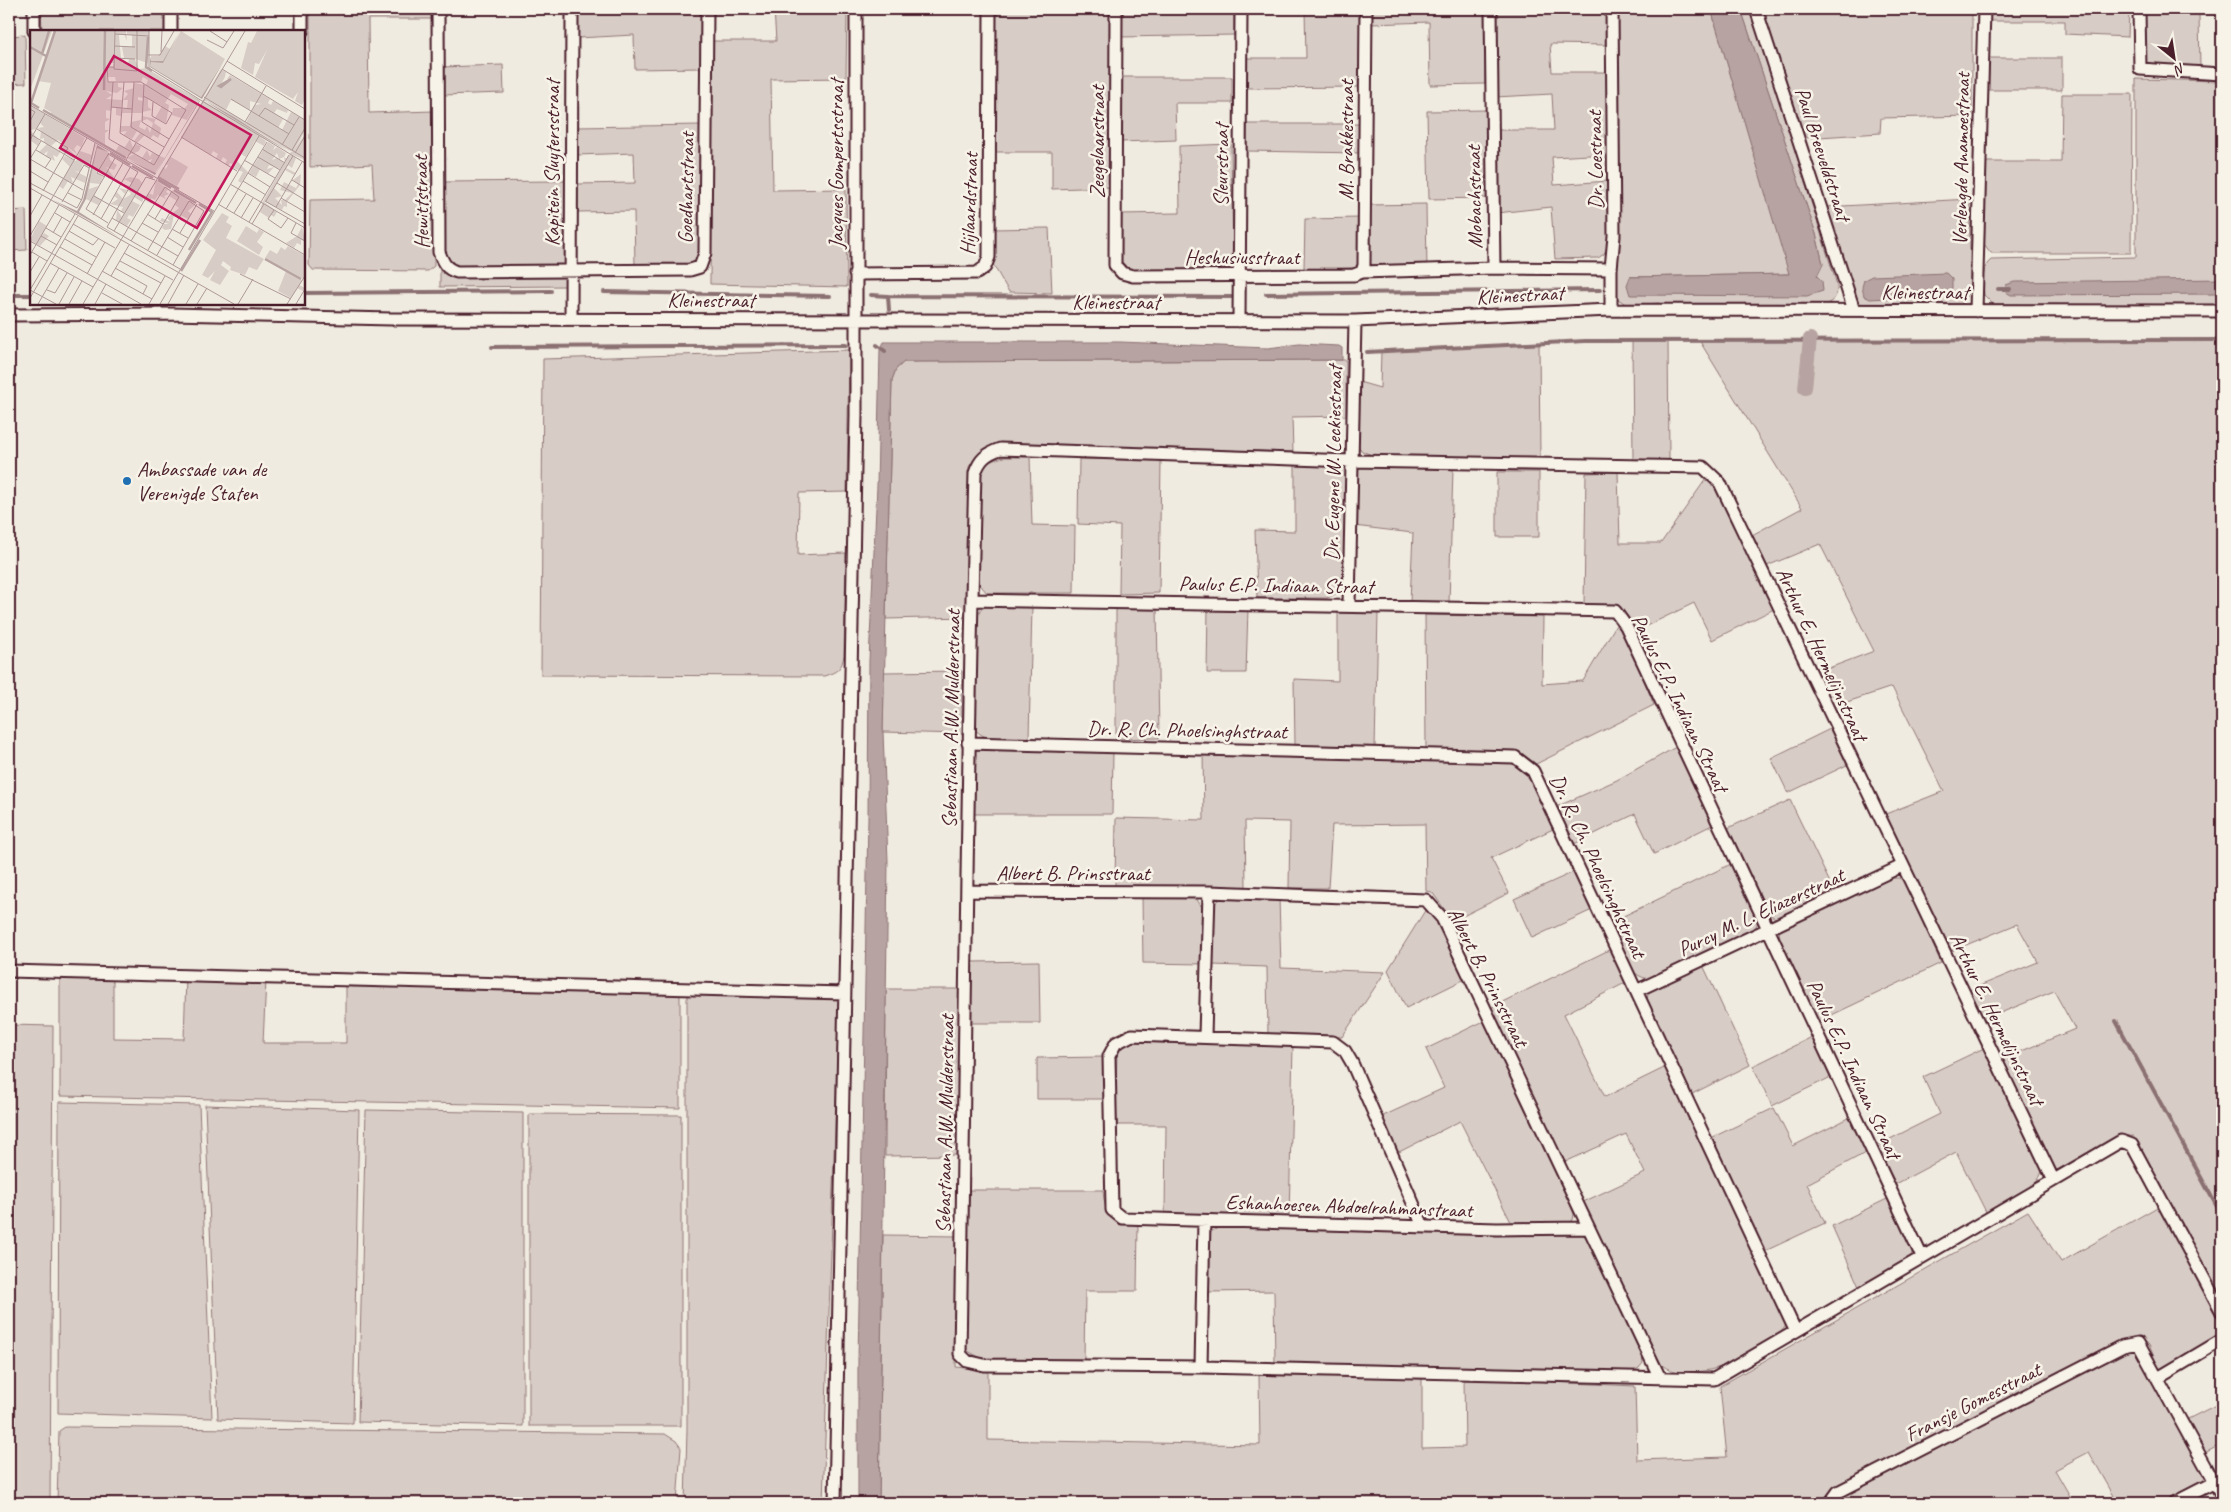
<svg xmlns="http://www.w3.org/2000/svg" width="2231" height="1512" font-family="Caveat,sans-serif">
<rect width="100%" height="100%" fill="#f0ebe0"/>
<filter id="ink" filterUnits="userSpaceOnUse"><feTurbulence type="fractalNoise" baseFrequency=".02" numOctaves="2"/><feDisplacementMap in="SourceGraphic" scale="10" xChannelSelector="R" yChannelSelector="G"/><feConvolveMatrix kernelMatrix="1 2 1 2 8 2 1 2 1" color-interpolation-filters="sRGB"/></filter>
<g filter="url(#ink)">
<path fill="#d8cdc6" stroke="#917678" d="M41,9h124v22h-123z
M310,9h124v10h-66l1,94 65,-2v155l-6,5 -115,-1 -4,-5 1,-65 64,-1 -2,-35 -62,3z
M577,9h124v59l-66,1 -1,-34 -56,3z
M774,9h73l-1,69 -75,1 2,111 73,-1 1,98 -137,-3 2,-243h64z
M862,9h113l-113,5z
M993,9h118l-1,178 -58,2v-37h-58z
M1120,9h114v26l-114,2z
M1305,9h55l1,78 -115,1 -1,-30h61z
M1371,9h115l-1,75 -55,1 -1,-63 -58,2z
M1617,9h94l79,265 -160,3 187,-1 6,-12 -7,-30 -75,-225h10l86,276c1,11 -3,17 -14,20h-162l-2,-2 -32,2 -9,-6 -2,-13z
M1763,9h209v107l-91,2 -1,15 -76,5z
M1985,9h144l-1,28 -63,-3v-13h-80z
M2138,9h84v5l-23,1 1,54h-46l-13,-7z
M1494,12l115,2 1,31 -60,-1 2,28h57l-1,82 -56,3 2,28 54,-4v63l-4,10 -6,4 -43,1 -4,-52 -54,6 -1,-83h58l-2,-36 -57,3z
M25,35l1,48 -17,1v-48z
M1986,58h76v32h-76z
M503,65l1,28 -62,2 -1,-28z
M1120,77h112v26h-57l1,37 -55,2z
M2136,79l86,2v228l-227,-3 -11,-11c-1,-11 -3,-28 7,-35l145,-3z
M2062,94h70l-1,159h-140l-7,-9 1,-82h76z
M1487,110l1,88 -59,1 -2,-88z
M1247,124h114l-1,29 -113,-2z
M701,125v128l-3,8 -7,4 -56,1 -1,-55 -57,1v-28l58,-1 -1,-30 -58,2v-28z
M1231,144l2,113 -6,11 -95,3c-20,-10 -14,-38 -14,-57l62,-1 -1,-67z
M565,181l1,105 -126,1v-105z
M1970,199v91l-9,14 -8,1 -91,-1 -6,-3 -32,-94z
M1426,204l1,68 -58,-6 1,-61z
M26,210l1,40 -18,1v-40z
M1362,218l-3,44 -5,6 -50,2 1,-51z
M1049,228l3,65 -43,-1 -18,-31 1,-32z
M1632,340h36l1,120 -36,1z
M1699,340h523v960l-89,-164 -15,1 -61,33 -5,-1 -52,-109 75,-31 -21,-38 -73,30 -14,-30 71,-29 -21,-38 -68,28 -66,-137 61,-24 -52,-104 -54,18 -17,-34 53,-20 -54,-107 -53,22 -15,-31 50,-27z
M1539,343l1,117 -164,-3 -14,-6 -5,-7 2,-62 21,6 1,-37z
M849,350l-2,142 -48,1 -1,62 48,-2 -2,102c-2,14 -7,17 -20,21l-283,-1 2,-316z
M1346,360v56l-54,1 1,35 -295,-8c-15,4 -21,9 -29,23l-2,150 -81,2 6,-239 4,-11 8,-7z
M1004,457h26l2,68 43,1 -1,67h-87l-10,-12 2,-104c6,-14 11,-17 25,-20z
M1079,459l82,1 -2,133 -40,1 1,-68 -42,-2z
M1295,464l45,1 5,3 2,8 -5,110 -2,6 -13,6h-70l-2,-68 40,1z
M1364,466l89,3 -4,134 -39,-1 3,-69 -59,-7 1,-54 5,-5z
M1497,472h42v65h-42z
M1618,472l2,71h41l47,-67 8,10 58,123 -62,31 -18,-37 -58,28c-16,-29 -21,-24 -52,-25l2,-133z
M1116,604l41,1 2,133 -43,1z
M990,605l42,1 -3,132c-17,0 -43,6 -54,-9l2,-112 4,-8z
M1208,607l40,1 -2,65h-39z
M1338,612h40l-3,136 -80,-2 -1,-67 44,2z
M1425,615l118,2 -1,67 41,-3 33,-56 8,6 30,74 -118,59 -16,-12 -94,-2z
M962,671v63l-79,-2 1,-60z
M1830,729l17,36 -59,28 -17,-35z
M1676,747l36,78 -58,29 -19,-40 -61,30 -18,-37 61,-27z
M979,748l134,3 -1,63h-138v-64z
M1203,753l314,10 15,15 21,51 -62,29 18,35 -56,28 -21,-29 -6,-1 -1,-67 -93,1 -4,63h-39l1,-66 -45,-1 1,67 -131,-2 1,-68 88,2z
M1790,800l42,87 -1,7 -49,24h-7l-6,-4 -41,-86z
M1731,864l27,56 -2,8 -6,6 -99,45c-26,-1 -33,-35 -42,-56z
M1576,871l18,38 -62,29 -18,-39z
M1890,878h9l6,4 36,81 -124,59 -36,-77 -2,-13 6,-6z
M1142,896h46l8,2 9,14 -1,52 -61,-1z
M1224,896l55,2 2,70 104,4 -43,65 -74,-2 -1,-68 -54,-2 1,-61z
M1426,909l8,4 31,66 -59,29 -18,-38z
M1611,949l16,33 -63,32 41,83 61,-30 121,253 -2,7 -5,6c-30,19 -54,39 -90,39 -13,0 -22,-1 -32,-10l-77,-159 64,-30 -19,-39 -63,29 -73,-155z
M1039,961l1,62h-70l1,-61z
M1702,963l48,102 -60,30 -43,-91 1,-13z
M60,975l53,1v62l71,1 2,-62 80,3 -3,63h83v-60l334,9v116l-620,-12z
M886,989h75l-4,166 -72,1z
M687,992l152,6 -16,505h-138l2,-73z
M1484,1021l86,183 4,10 -1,6 -5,4h-45l-12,-2 -51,-101 -63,32 -16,-36 63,-29 -18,-39z
M9,1025l44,1 -3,477h-41z
M1812,1037l19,40 -59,29 -19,-40z
M1133,1042l160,4 -4,172 -124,-2 1,-91h-51l2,-74 7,-7z
M1984,1048l58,122c-3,21 -37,33 -55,44l-31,-62 -60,32 -20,-38 64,-32 -17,-37z
M1104,1057v42h-67v-41z
M59,1102l140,3 13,313 -154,-5z
M205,1105l154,5 -6,313 -135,-4z
M1774,1108l19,38 58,-29 16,35 -60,32 18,39 -60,28 -54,-113z
M366,1110l157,3v313l-165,-4z
M529,1114l152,1v311h-152z
M967,1190h136c2,27 8,33 35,35l-1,66h-52l-1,68 -100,1 -16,-9 -4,-7z
M1889,1198l24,51 -2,8 -5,6 -46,26 -28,-63z
M2159,1206l61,118 1,8 -4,7 -57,32 -11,-26 -7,-7h-10l-20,6 -280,147 -12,12h-941l4,-268 75,1 -2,131 32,3v70l272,5 -1,-70 163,3v70l43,-1 -1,-69 171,8 2,74 90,-3 -7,-71 308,-175 33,51z
M1220,1227l361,6 9,8 51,108 2,14 -4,5 -7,4 -357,-8 -1,-73 -66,1v-55l4,-6z
M2124,1349h10l71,126 -5,10 -38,18h-44l-29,-51 -34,18 19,33h-42l-4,-6 -13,6h-180l8,-8z
M2222,1402v42l-19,10 -17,-34z
M65,1427l600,7 11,7 5,7 -4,55h-620l2,-72z"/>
<path fill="#b7a4a2" stroke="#8b6f72" d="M1711,9h30l75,225 7,30 -6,12 5,5 1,10 -16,5 -177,-1 -3,-10 3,-8 159,-3z
M1946,273l6,6v9l-5,7 -77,4 -6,-3 -2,-9 2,-7 8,-4z
M2222,279v15l-211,1 -5,-3v-7l8,-3z
M884,342h236l148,6 31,-4 40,2 3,2v12l-438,2 -8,7 -4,11 -9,352 5,129 -9,642h-21v-143l10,-541 1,-158 8,-175 3,-136z"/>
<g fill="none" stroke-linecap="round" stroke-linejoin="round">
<path stroke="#8b6f72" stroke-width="4" d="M1998,289h12
M604,292l226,4
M304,293l247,-2
M1266,294l334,-4
M9,295h22
M871,295l17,1
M889,310l-1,-14 343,1
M877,345l8,6
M492,347l354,-2
M1367,352l218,-11 637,-1
M2116,1021l106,195"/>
<path stroke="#b7a4a2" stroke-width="14" d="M1805,388l5,-49"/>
<g stroke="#4a1f2b" stroke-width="15">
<path id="street" d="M438,9l1,243c4,11 7,17 18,20l233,-2 10,-3 5,-14 2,-244
M1116,9l-1,256 7,8 11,3 221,-1 8,-3 132,-4
M1491,9l3,259 117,1
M1756,9l98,301
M2139,9l1,60 82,5
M34,31v-22
M171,31v-22
M302,31v-22
M1362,272l2,-7 2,-256
M855,274l122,-1 8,-6 4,-10 1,-248
M1611,310v-41l3,-33 -2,-227
M1976,311l8,-302
M9,315l161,-1 222,5 963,2 256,-11 611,1
M571,318l1,-309
M1239,321l2,-312
M972,600l643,11 11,15 296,631
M1349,605l6,-284
M968,743l547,14 18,14 262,559
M968,891l241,1 217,8 16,18 217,458
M9,971l835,22
M1636,991l266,-125
M1205,1036l4,-144
M2053,1179l-333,-696 -17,-16 -352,-6 -351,-12c-14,5 -20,10 -25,24 -8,293 -10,587 -15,881l7,7 17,4 217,2 513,12 407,-238 11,4 90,167
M1423,1226l-71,-163 -7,-12 -12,-9 -201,-7 -16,8 -7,13 3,154 10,8 375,11 91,-1
M1201,1367l3,-146
M2158,1378l64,-38
M835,1503l21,-1088v-406
M1830,1503l8,-11 285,-146 15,-3 84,153
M2174,1503l41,-21"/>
</g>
<use href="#street" stroke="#f7f3e8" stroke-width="11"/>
</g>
</g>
<circle fill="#1f6fb2" stroke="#f7f3e8" stroke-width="2" cx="127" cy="481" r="5"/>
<g text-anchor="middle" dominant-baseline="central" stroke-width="5" stroke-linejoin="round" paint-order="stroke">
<g font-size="21" fill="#4a1f2b" stroke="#f7f3e8">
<text transform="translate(1346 140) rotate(-90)">M. Brakkestraat</text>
<text transform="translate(1097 142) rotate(-90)">Zeegelaarstraat</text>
<text transform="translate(1823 154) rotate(72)">Paul Breeveldstraat</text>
<text transform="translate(1961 159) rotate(-89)">Verlengde Anamoestraat</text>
<text transform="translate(1595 160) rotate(-91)">Dr. Loestraat</text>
<text transform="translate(552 163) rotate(-90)">Kapitein Sluytersstraat</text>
<text transform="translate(836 164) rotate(-90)">Jacques Gompertsstraat</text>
<text transform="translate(1221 165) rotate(-90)">Sleurstraat</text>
<text transform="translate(686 188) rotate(-89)">Goedhartstraat</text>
<text transform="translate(1474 197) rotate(-91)">Mobachstraat</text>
<text transform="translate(421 202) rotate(-91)">Hewittstraat</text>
<text transform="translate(969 204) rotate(-88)">Hijlaardstraat</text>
<text x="1242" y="257">Heshusiusstraat</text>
<text x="1925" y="292">Kleinestraat</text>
<text transform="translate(1520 295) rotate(-3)">Kleinestraat</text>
<text x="711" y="300">Kleinestraat</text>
<text x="1116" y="302">Kleinestraat</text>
<text transform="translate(1333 463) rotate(-89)">Dr. Eugene W. Leckiestraat</text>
<text transform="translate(1276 585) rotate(1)">Paulus E.P. Indiaan Straat</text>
<text transform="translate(1822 654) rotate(65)">Arthur E. Hermelijnstraat</text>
<text transform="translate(1680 703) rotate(64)">Paulus E.P. Indiaan Straat</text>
<text transform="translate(951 719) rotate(-89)">Sebastiaan A.W. Mulderstraat</text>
<text transform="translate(1187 730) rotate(1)">Dr. R. Ch. Phoelsinghstraat</text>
<text transform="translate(1598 866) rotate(65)">Dr. R. Ch. Phoelsinghstraat</text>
<text x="1073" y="873">Albert B. Prinsstraat</text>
<text transform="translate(1761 912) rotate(-25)">Purcy M. L. Eliazerstraat</text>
<text transform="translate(1488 977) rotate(63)">Albert B. Prinsstraat</text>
<text transform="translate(1997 1019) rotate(64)">Arthur E. Hermelijnstraat</text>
<text transform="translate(1854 1069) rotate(65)">Paulus E.P. Indiaan Straat</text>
<text transform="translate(945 1124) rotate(-89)">Sebastiaan A.W. Mulderstraat</text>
<text transform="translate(1349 1206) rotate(2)">Eshanhoesen Abdoelrahmanstraat</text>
<text transform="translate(1973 1402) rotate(-27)">Fransje Gomesstraat</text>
</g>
<g font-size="21" fill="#4a1f2b" stroke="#f7f3e8" text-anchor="start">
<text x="137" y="469">Ambassade van de<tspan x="137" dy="24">Verenigde Staten</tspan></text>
</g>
</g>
<g transform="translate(30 30)">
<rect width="275" height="275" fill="#f0ebe0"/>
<path d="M0,1h22l-22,59zM25,1h71l1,10 -3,-7 -5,1 2,23h-13l13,1 2,5v-5l5,5 1,-5 -5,-1 -2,-11h10v-12l-5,-1v-3h22l-1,32 -13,-4 4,10 7,-1 53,32 -12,20 -15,-5 1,-7h12l3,-4 -17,-10 -6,9 4,2 -3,18 -11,-5 7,-12 -14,-7v8l4,3 -10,2 1,-14 -5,-1v3l5,1 -1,12h-20v-4l5,-1 1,-8h-5l5,-6 -4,-3 10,-3v-5l12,2 2,-5 -5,-3 -2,5 -25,-1 -1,-4h-7v-10h5l1,-4h-6l-1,19 11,1v4l5,1 -6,5 -11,-2 6,4 -6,4 16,1 -1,16 -5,-1v-7l-4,-1 -1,4 -5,-1v8l4,1 -5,3v8h4l-4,3v13l-55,-32 1,-2 -7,-4 7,-25 -13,-2zM151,1l44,28 -24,38 -51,-31 1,-10h7l7,-10 5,3 -6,11zM227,1h48v68l-3,6 -7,-4 3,-9 -5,7 -38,-22 12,-27 -8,14 -4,-1 -2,12 -12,-7 7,-26 3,1zM197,29l-6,10 5,3 -1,5 -5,9 10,-5 -3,-2 3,-4 40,24 -2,4 3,2 2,-4 15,9 -1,3 -10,-4 -3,4 9,6 -5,9 4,2 9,-18 14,8v11l-11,19 11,-16v26l-14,-6 14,11 -9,-7 -4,10 -4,-3 -2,3 10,5 -2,2 -9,-5 -11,18 8,8 -7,2 7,7 -1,-5h4l7,-7 -12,-3 4,-8 12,6 2,-4 -5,-4 8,-6 -1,11 -13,17v5l-3,-1 -2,4 -19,-9 14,11 -3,5 -3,-2 -2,3 -9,-6 2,-9 23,-41 -1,-5 -5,2 -2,-6 -5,7 5,-2 7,5 -4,6 -11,-4 -2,4 7,-2 -6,7 -8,-5 -4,8 -7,-4 19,-31 7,4 -2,4 4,-3 9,6 -2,4 3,2 4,-7h2l-33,-15 6,4 -2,5 -9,-5 -9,16 -5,-3 -4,7 11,11 -7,11 -3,-2 5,-9 -10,-4 1,-3 -4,-2 -2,3 -3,-2 2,-4 -4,-3 -2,4 -5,-3 2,-4 -5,-3 -2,4 -30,-18zM201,70l19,10v-9l11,3 -6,1 -9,18 -20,-13zM174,71h3l83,50 -66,-38zM0,75l55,33 -4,9 -4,-2 -3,4 3,5 -19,-14 -7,6 -7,-4v-4l-4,1 1,-8 -3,-3 6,-1 -4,-4 -4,6 -6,1 10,11 -2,5 -8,-6zM112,86l14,3 -2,4 7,5 -1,6 -2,4 -5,-3 -3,4 -5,-4 -8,8 -3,-2 6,-8 -3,-2 -5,8 -8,-4 3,-4 -7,1 1,-6h9l1,-4 10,-2 -2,7 6,3 2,-4 3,7 3,-10 -6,-4 -5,2zM100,109l3,9 3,-4 5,2 -2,5 -14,6 -10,-5 4,-7 6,2zM17,114l11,7 7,-6 11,11 -2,3 -13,-8 -4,6 -4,-2 2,6 -9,-5 2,-5 -4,3 -5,-2zM66,114l12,7 2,9 7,5 -3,5 -8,-3 8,10 -5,2 -10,-9 -3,2 7,5 -3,7 -10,-1 -1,6 9,-3 -4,9 7,5 -3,5 -12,-6 11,-52 11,5 -12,-7 -15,59 14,-59zM117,120l3,7 2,-4 13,5 -10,15 -28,-15 7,-4 16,9 2,-4 -5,2 -5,-3zM50,121l12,4 -4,12 -5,-3 -3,8 -5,-1 12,6 -2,6 -14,-6 2,6 -5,-2 -5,8 -4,-3 11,-19 -8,-8 3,-3 11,5zM141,127l17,10 -11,19 -19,-10 5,-9 3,2 2,-4 -3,-1zM100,147l9,2 3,4 -5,9 8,4 -3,6 -8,-5 -2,4 8,4 -7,12 -4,-2 -2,3 4,2 -4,6 -11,-6 1,-10 5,7 3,-4 -4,-2 2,-4 -13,-3 8,-5 -4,-3 3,-4 6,7 7,-4 1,-2 -4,-3 -2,4 -6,-6 9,2 1,-2 -7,-4 8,2 2,-3 -8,-4zM126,150l12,9 -2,3 3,2 -5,2 2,3 -8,-4 -3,5 -4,-2 1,6 -8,-4 4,-7 5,2zM143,160l22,15 -7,6 3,3 -3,5 -8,-4 2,6 -8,-6 -3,14 -6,1 -3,-2 2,-4h5l-9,-3 2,-3 8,4 -3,-4 12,-10 -4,-3 2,-4 -8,-5zM192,183l7,4 -3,5 6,4 -6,12 38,21 -7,11 -8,-3 -4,8 -15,-5 1,-3 -8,-6 -2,4 8,6 -9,14 -10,-5 5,-9 -7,7 -6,-3 14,-25 -13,-10zM9,191l8,5 -5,9 2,-2 5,3 -9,10 -10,-6zM216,196l11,7 2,-4 5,3 -7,10 6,5 -4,8 -22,-14zM272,197l3,14 -4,-1v5l-4,-2 -3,5 -8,-5 11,-7zM258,216l17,10v24l-40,-22 5,-8 7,4 4,-7 4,3zM256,241l16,9 -3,5 6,3 -2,3 -6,-3 -6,10 -13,-7z" fill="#d8cdc6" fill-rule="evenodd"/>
<path d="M150,1l-17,32 -12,-1 -1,4 51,31 23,-36 -22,38 -52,-32v-10l1,4h12zM154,61l16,10 -45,74 -28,-16 29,14 43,-72zM174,70l30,17 55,35 -65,-39zM67,115l11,7 -11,-4 -11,51 -7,13 40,25 -66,-37 24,11 6,-11z" fill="#b7a4a2"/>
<path fill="none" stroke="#b7a4a2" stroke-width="2.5" d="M118,7l-2,30 6,4M0,17l16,9M12,24l7,-23M201,49l-10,8 -2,-1zM74,60l1,-59M9,78l-8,-5 24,-72M13,80l83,48M80,123l20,12M102,136l21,12M128,147l21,12M128,150l13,8M144,160l22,13M159,220l23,-38 -13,-8M235,229l36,20M151,241l19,-31"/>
<path fill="none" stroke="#ae9998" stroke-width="1" d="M85,1l-1,38 23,2v-40M119,1v37l53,33M180,1l17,11M85,4l34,2M177,10l16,8 11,-17M84,16l21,1M131,22l1,-21M118,25h12l14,-24M84,28l21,1M197,31l78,48M192,39l83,51M83,52l-4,57 45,26 32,-55 -45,-28h-33l-1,-15h7M94,52l-4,51 39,23M104,52l-3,45 33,20M114,54l-2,38 27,17M113,66l6,3 23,14 -6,11 -14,-8 1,-14M174,67l101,61M201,69l58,35M172,71l103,62M0,75l184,106M81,77l21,2M0,79l5,3 -5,9M229,86l6,-8 29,17M215,92l21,-36M7,99l31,19 -25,43M0,104l44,26M151,107l56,34M0,110l15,-26M11,111l-11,18 53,31M252,115l17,-28M232,119l23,14M6,120l15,9 -6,9M262,120l13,-22M265,123l10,-17M78,124l7,4 -29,51 22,14M228,127l22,13M85,128l23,14 -31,55 73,42M96,130l10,-17M214,130l31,18M0,141l18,11M218,143l22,14M75,147l-8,-4 12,-20M262,150l13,8M213,151l23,14M0,153l47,25 5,-9 13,-56M247,153l28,17M200,154l75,44M0,158l204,116M38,163l14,7M64,166l30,17M251,168l24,14M235,171l40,23M236,171l27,-45M32,172l22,-37 5,3M188,174l87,51M246,177l26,-45M196,179l41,-67M244,180l-6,9 13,9 7,-10M25,183l15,9M204,183l12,-19M117,184l16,10M63,185l30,-52M0,186l12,-21M82,188l66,38M211,188l12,-20M71,189l30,-53M125,189l17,-28M219,192l40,-67M112,193l16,9M266,193l-5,10 14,8M43,194l42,24M222,194l12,-20M16,198l15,9M142,199l16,9M39,201l24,14 6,-7M84,201l32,-54 9,3M23,203l9,-16M150,203l17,-29M0,206l57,-98M11,206l16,9M137,207l16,10M35,209l31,18M0,211l111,63M101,211l34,-54 14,10 -31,53M30,217l32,18M2,222l15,9M94,223l49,27M0,225l29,-50M127,225l32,-54 15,10 -31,54M90,231l41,22M20,233l43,24M85,238l32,18 -4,8M72,241l50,28M0,242l9,-15M57,244l18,-32M210,244l51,25M81,246l18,-31M17,260l8,3 12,-20M72,263l20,11M0,268l48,-82M8,274l21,-36M26,274l-26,-14 45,-76M29,274l15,-27M39,274l13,-23M53,274l162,-273M65,274l11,-20M119,274l16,-28M130,274l99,-168M138,274l16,-29M156,274l12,-20M167,274l10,-16M208,274l15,-25M257,274l18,-28M266,274l9,-15"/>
<path fill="#c2185b" fill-opacity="0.15" stroke="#c2185b" stroke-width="2.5" d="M84,26l137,79 -54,93 -137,-80z"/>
<rect width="275" height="275" fill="none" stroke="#4a1f2b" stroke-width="2.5"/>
</g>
<rect width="2231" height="1512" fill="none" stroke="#f7f3e8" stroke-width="30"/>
<rect x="15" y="15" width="2201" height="1482" fill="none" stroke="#4a1f2b" stroke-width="2" filter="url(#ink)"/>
<g transform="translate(2174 58) rotate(150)" stroke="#f7f3e8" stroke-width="4" paint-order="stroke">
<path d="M0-4L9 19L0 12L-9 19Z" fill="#4a1f2b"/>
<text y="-8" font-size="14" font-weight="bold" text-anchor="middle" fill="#4a1f2b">N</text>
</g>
</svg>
